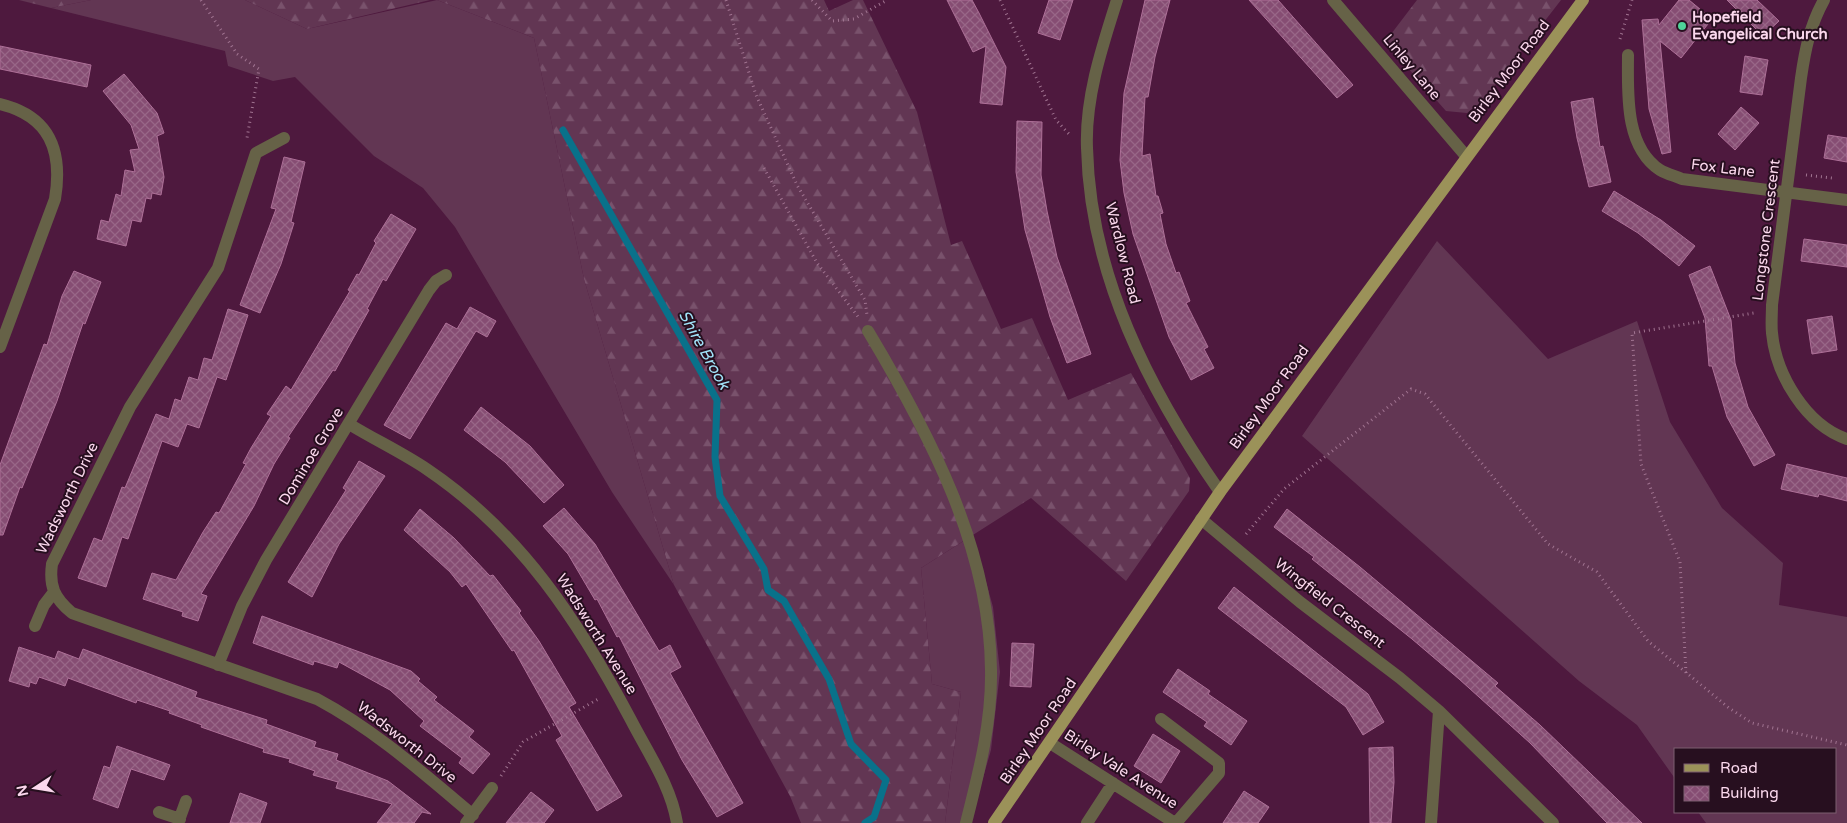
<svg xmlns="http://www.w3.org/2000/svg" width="1847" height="823" font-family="'Varela Round',sans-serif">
<defs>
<pattern id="forest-firs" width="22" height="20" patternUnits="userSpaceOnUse" patternTransform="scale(1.25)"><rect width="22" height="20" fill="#623653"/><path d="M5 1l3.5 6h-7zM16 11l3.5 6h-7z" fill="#79526c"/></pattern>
<pattern id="building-cross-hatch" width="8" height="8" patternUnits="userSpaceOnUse" patternTransform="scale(1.25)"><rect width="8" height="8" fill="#864d73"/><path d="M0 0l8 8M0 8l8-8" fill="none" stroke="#986687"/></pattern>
</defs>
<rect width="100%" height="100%" fill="#4e193e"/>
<path fill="#623653" d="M91,0h154l62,29 130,-29 97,38 50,241 90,306 -62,-93 -157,-265 -32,-39 -49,-32 -79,-79 -22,4 -45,-15 -3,-15 -174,-43z
M1437,241l111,118 89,-38 33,101 52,86 61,55 -4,42 68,12v206h-141l-8,-11h138v-63h-160v31l-39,-55 -58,-44 -277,-245z
M973,535l20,72 7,65 -9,78 -19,66 -5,7h-22l16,-131 -29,-8 -11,-116z"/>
<path fill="url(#forest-firs)" d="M19,0h72l-40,8z
M245,0h185l-123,29z
M437,0h387l5,11 24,-11h10l54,112 34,133 11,-4 39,88 31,-11 36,82 63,-27 59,105 -1,13 -63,90 -95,-83 -110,70 11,116 29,8 -16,131h-144l-11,-27 -116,-211 -90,-306 -50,-241z
M1417,0h144l-79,102 -15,11 -21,-2 -61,-69z"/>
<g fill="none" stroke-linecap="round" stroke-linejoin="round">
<path stroke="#09718a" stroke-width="7" d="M563,130l154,270 -2,57 5,39 44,73 4,21 16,11 45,78 22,65 35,36 -12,37 -9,6"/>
</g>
<path fill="url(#building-cross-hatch)" stroke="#ae7098" d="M947,0h25l7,13 27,54 -4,38 -22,-2 6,-57 -13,6z
M1049,0h24l-13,40 -22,-7z
M1145,0h25l-15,57 -7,40h-3l-3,59 8,-2 6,42h2l5,17 -3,1 6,30 10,29 3,-1 11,29 -4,2 22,44 -4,2 10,19 -23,12 -22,-43 -36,-103 -9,-41 -4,-33 4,-67z
M1249,0h29l75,85 -16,13z
M1679,0h10l23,19 -31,39 -21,-17 11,111 -9,2 -13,-45 -7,-89 16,-1 1,6z
M1727,0h30l22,21 -16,15z
M0,46l91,19 -4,22 -87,-18z
M1745,56l23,4 -6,35 -22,-3z
M124,74l33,39 7,20 -7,3 7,41 -3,18 -9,-2 -1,6 -5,-1 -5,24 -9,-2 -6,26 -29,-7 4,-19 8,2 7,-28 5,2 4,-26 10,2 -5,-22 9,-1 -8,-24 -28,-34z
M1593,98l7,49 3,-1 8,36 -22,5 -12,-49 -6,-36z
M1741,107l18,16 -24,27 -17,-16z
M1017,121l25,1 -1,53 6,36 10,46 34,97 -24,9 -17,-46 -25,-87 -9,-58z
M1828,135l19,3v24l-23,-4z
M284,157l21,5 -14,60 3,1 -13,41 -21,49 -20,-8 36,-96 -5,-1z
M1614,191l47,29 34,26 -16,20 -41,-33 -36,-22z
M391,214l25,15 -30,52 -3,-2 -16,30 2,1 -34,61 -2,-1 -45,67 2,1 -16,26 -20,42 -53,88 6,2 -9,25 -16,-5 1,-4 -40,-13 9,-26 24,7 27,-48 13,-20 3,1 27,-49 -3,-1 8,-15 20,-32 -4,-2 19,-28 5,4 59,-99 -2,-1 9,-16 2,1 17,-32 -2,-2z
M1804,239l43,6v22l-46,-6z
M1710,266l21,54 4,43 13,44 27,48 -21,11 -27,-49 -15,-51h-3l-4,-48 -16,-43z
M74,271l27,11 -16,42 -2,-1 -26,78 -35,87 -2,-1 -17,48h-3v-70l44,-121 3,1 15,-49z
M470,307l26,14 -9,16 -11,-6 -66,108 -26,-14 62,-102 11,6z
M228,309l20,6 -22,65 -9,-3 -18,51 -12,-4 -9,23 -16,-6 -34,98 -6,-2 -16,50 -28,-9 16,-40 8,3 20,-54 3,1 31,-74 13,5 6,-20 6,2 8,-24 9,3 6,-22 8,2z
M1832,316l5,34 -25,4 -5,-34z
M481,407l49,39 34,39 -20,18 -39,-41 -41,-32z
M359,461l26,15 -46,68 -27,53 -24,-15 58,-92 -3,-2z
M1787,464l60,14v23l-28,-7 -1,3 -37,-8z
M564,508l31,36 64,107 11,-6 11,22 -11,6 73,130 -26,14 -35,-57 -63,-124 -2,1 -20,-38 -2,1 -27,-46 -25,-28z
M420,509l34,29 36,38 3,-1 28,36 -2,2 20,28 37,62 -7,4 53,89 -25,15 -41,-71 6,-4 -48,-86 -2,1 -46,-67 -4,3 -12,-15 -46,-42z
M1287,509l73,58 138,116 -3,3 45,39 102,98h-35l-77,-80 -71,-64 -47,-40 -100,-80 2,-2 -40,-30z
M1234,587l134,107 16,28 -21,13 -17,-28 -128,-99z
M262,616l149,55 9,8 -2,2 19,16 -3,3 40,31 -5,6 21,17 -17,20 -14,-11 3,-5 -42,-32 4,-5 -34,-31 -51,-28 -2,6 -23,-7 -1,4 -60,-22z
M1012,643l22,1 -3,43 -21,-1z
M19,647l36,12 3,-8 21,8 4,-10 114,43 -2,5 72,23 -1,4 50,18 -2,5 24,7 -2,6 52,21 43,33 -9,-2 -8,11h-37l15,-19 -56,-16 2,-6 -25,-7 2,-4 -26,-9 1,-3 -27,-7 1,-3 -63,-22 1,-2 -33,-12 1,-2 -33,-11 -1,3 -68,-25 -3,8 -26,-9 -3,7 -6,-2 -1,5 -20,-6z
M1178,669l32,22 -2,3 39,27 -16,24 -27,-19 3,-4 -44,-30z
M1153,734l27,17 -19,32 -27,-17z
M117,746l53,19 -6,15 -33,-11 -13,39 -25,-9 11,-33 6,2z
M1393,747l1,35 -3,41h-21l-1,-75z
M1244,791l25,16 -11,16h-35z
M531,792l23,18 -10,13h-38z
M240,793l27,10 -7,20h-30z"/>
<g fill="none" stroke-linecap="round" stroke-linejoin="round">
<path stroke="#a17491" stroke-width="3" stroke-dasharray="1 4" stroke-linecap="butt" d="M201,0l36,54 22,15 -12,69
M726,0l30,95 41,90 68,115 2,15
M812,0l20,21 22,-2 33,-19
M1000,0l56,120 13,14
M1620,39l12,-39
M764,168l53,95 42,55
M1806,175l26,3
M1246,534l38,-45 127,-100 14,5 123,150 49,28 51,69 81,67 23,15 95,22
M1686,673l-6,-111 -39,-98 -9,-131 122,-20
M501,776l22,-34 77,-44"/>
<path stroke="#666247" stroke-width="12" d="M1117,0c-15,47 -32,98 -30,148 3,127 62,242 133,344
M1333,0l133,156
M1824,0c-14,25 -19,50 -23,78l-29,227c0,9 -1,19 0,28 4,42 34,92 75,106
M1628,55c0,37 -4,91 32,115 7,4 15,6 22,9l165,21
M0,104c50,12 63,47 55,95l-55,148
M284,138l-28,15 -38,115 -88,139 -78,157c-3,22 2,34 20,49l245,86c58,31 106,74 156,116
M868,331c61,102 122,217 123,339 1,52 -12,102 -25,153
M349,424c26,16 54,29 79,46 93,63 151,152 203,250 17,33 40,66 46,103
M1201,519l99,83 100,76 39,33 114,112
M35,626l9,-21 10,-13
M218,665l24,-59 24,-46 163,-270 7,-9 10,-6
M1161,719l58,44v10l-43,50
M1050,743l125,80
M159,812l21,7
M178,823l8,-22
M466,823l26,-35
M1087,823l26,-40
M1431,823l8,-112"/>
<path stroke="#9b9259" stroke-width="12" d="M994,823l226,-331 363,-492"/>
</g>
<circle fill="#4ed399" stroke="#270f1f" stroke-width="2" cx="1682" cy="26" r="5"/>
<g text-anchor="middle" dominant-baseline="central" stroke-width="4" stroke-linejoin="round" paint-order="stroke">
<g font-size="15" font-weight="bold" fill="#fbd8ed" stroke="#270f1f" text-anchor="start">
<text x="1692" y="17">Hopefield<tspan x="1692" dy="17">Evangelical Church</tspan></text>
</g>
<g font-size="15" fill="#fbd8ed" stroke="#270f1f">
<text transform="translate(1412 67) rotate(50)">Linley Lane</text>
<text transform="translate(1509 71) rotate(-53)">Birley Moor Road</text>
<text transform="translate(1723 168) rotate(7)">Fox Lane</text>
<text transform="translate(1766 230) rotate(-83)">Longstone Crescent</text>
<text transform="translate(1123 253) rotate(76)">Wardlow Road</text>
<text transform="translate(1269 397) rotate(-54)">Birley Moor Road</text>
<text transform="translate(311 456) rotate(-59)">Dominoe Grove</text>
<text transform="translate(67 498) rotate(-64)">Wadsworth Drive</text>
<text transform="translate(1330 603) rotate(38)">Wingfield Crescent</text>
<text transform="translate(597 634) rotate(58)">Wadsworth Avenue</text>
<text transform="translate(1038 731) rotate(-56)">Birley Moor Road</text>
<text transform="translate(407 742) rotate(38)">Wadsworth Drive</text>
<text transform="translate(1121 769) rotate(33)">Birley Vale Avenue</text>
</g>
<g font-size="16" font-style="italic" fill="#a1e3f9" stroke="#270f1f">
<text transform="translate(704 350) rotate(61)">Shire Brook</text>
</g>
</g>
<rect x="1674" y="748" width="162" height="65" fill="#270f1f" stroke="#7c5f71"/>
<rect x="1684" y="764" width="25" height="8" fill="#9b9259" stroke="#7c5f71"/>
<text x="1720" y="773" font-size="15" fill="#fbd8ed">Road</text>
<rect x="1684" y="786" width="25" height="15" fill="url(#building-cross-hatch)" stroke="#7c5f71"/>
<text x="1720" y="798" font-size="15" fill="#fbd8ed">Building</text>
<g transform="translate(35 788) rotate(258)" stroke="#270f1f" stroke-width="4" paint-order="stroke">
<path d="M0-4L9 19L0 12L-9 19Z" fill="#fbd8ed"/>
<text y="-8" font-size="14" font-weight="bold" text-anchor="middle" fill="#fbd8ed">N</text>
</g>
</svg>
